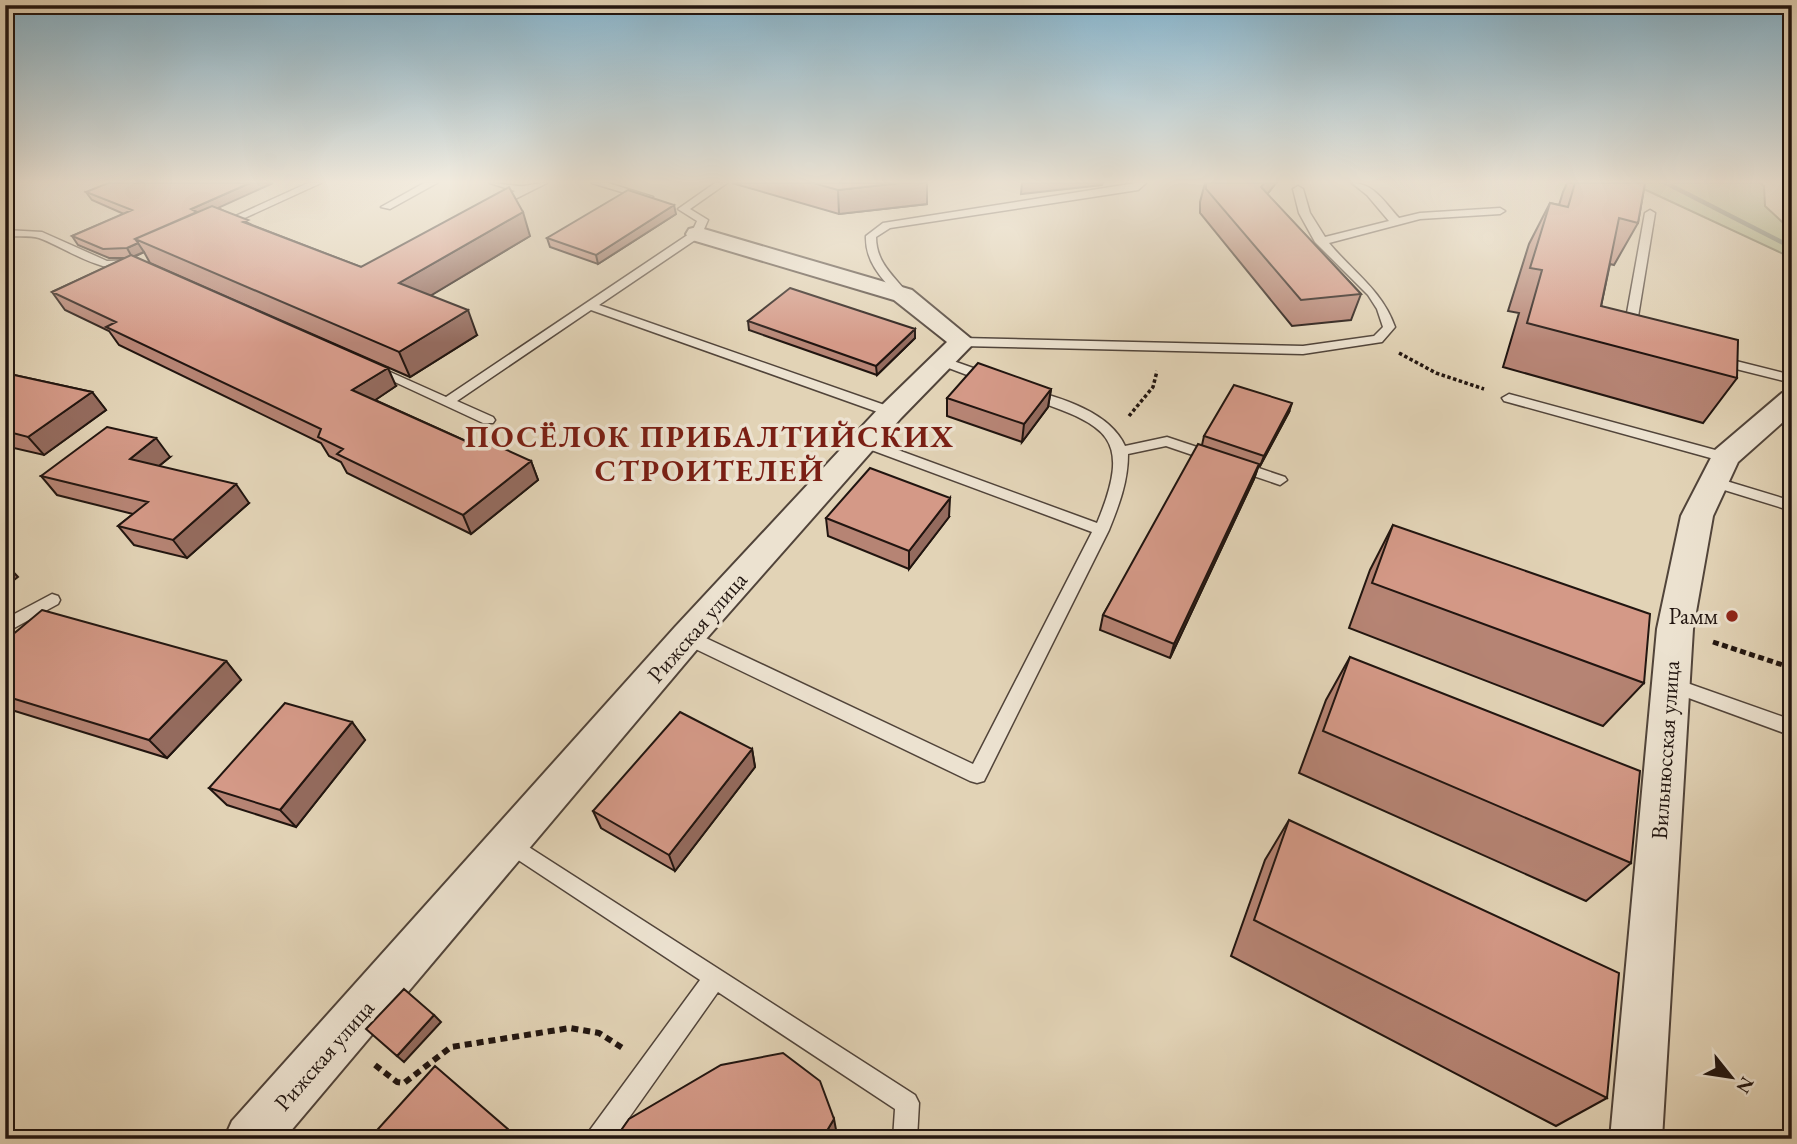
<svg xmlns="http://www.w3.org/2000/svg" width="1797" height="1144" font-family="'EB Garamond',serif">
<rect width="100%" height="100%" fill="#e2d3b6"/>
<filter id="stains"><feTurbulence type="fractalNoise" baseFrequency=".00286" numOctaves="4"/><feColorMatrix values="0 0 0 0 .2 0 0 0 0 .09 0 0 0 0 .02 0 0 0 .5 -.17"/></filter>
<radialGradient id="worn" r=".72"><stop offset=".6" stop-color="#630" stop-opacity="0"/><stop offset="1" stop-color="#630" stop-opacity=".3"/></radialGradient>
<path fill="#afbe91" stroke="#686a50" stroke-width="2" d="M1631,183h129l4,3 1,20 27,25v27z"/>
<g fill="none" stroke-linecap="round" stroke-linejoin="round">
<path fill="#67776c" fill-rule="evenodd" d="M1661,183h10l121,62v5z"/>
<g stroke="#51443a" stroke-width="3">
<path id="service" d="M308,183h13l-94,43 -9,-2z
M424,183h13l-47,26 -9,-2z
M490,183c10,0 27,4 34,3 8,-1 14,-3 23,-3l-52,26 -5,-3 1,-2 24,-13z
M592,183h16l45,14 -5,3z
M715,183h12l-37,26 18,11 -7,16 -102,69 297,104v6h-10l-295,-105 -134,91 36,16 2,3 -2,3h-10l-114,-53 2,-3h8l67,30 246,-165 5,-11 -19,-12z
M1136,183h10l-8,7 -248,38 -14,9c0,26 18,39 33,58l-2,2h-8c-17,-18 -34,-35 -33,-61l17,-13z
M1352,183c22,0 33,20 47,35l21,-5 80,-5 5,3 -5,3 -80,5 -91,24c24,29 53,47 66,84l-13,15 -79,12 -341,-8 -6,-4 6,-4 341,8 71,-10 9,-9 -6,-18 -9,-14 -53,-53 -16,-29 -6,-24 5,-3 5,3 7,24 15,24 64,-16 -22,-26z
M1650,210l5,3 -20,122 -6,4 -6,-4 22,-122z
M5,230l37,2 65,29 26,-1 6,3c-27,19 -74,-16 -100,-25 -10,-3 -23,-1 -34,-2z
M942,357l51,18 1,3 -6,4 -5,-1 -45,-17 -2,-3z
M1720,357l72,18v8l-76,-19 -2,-3z
M1028,389c33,9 82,23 97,57l42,-9 51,17 2,3 -7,5 -47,-16 -38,8c0,28 -9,51 -19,76l-125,251 -7,2 -7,-2 -289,-139 -2,-5 2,-5h12l280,132 119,-232 -234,-87 -2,-3 7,-4 5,1 229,84c38,-91 7,-98 -74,-127l-2,-3z
M1509,394l221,60 2,3 -7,5 -221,-61 -2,-3z
M1238,461l47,16 2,3 -7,5 -47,-16 -2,-3 2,-3z
M1713,477l79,24v10l-84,-26 -2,-3z
M52,594l6,2 2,4 -2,4 -53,29v-14z
M1670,677l122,43v16l-128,-47 -3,-5 3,-5z
M510,835l405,260 4,8 -2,36h-24l2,-30 -177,-117 -104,147h-27l3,-9 110,-150 -197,-130 -3,-6 3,-6z"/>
</g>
<g stroke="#51443a" stroke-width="4">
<path id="minor" d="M697,227l215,63 63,52 -74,76 -202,229 -415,492h-60l8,-18 443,-494 206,-221 66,-64 -53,-42 -205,-61 -3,-5 3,-5z
M1792,391v23l-54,48 -25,54 -20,113 -31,510h-52l47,-510 24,-113 34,-66 67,-57z"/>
</g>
<path stroke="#211510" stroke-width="3.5" stroke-dasharray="3.5 2.5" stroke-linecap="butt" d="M1399,353l37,20 48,16
M1129,416l24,-29 4,-16"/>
<path stroke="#211510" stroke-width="5" stroke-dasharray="6 3.5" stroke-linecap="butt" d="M1713,642l79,26"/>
<path stroke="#211510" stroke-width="6" stroke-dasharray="7 5" stroke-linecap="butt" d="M375,1065l22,17 7,1 47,-36 119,-19 29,5 25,16"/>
<use href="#service" fill="#ece2d0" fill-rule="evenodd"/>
<use href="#minor" fill="#ece2d0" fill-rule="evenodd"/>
</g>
<path fill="#b68474" stroke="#211510" stroke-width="2" d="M732,183h195v21l-88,10z
M1205,183h71l-9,11 94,100 -10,26 -59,6 -92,-113v-11z
M1567,183h78l-7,40 -24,42 -4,-1 -9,42 136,72 -34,45 -200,-56 16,-54 -11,-2 21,-67 21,-41 9,2 4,-13z
M86,192l132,16 34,17 109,42 169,-31 -99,59 46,40 -67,42 -260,-114 -6,-11 -10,5 262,129 -21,14 104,47 52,14 7,19 -67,54 -124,-61 -6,-11 -12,-6 -8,-13 -202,-98 -10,-14 -44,-21 -13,-18 74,-34h-17l-31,-13 -6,-9 52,-22 -32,-14z
M676,214l-78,50 -48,-17 -3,-9z
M748,321l167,8v9l-38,37 -128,-45z
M5,373l87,19 14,18 -62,45 -39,-9z
M1051,389l-3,18 -26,35 -75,-26v-18z
M1289,412l-29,54 -1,-1 -5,14 -84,179 -70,-28 3,-15 99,-170 2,-9z
M170,457l-11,9 90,37 -62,55 -53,-13 -16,-19 15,-12 -76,-19 -16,-19z
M949,517l-40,52 -81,-33 -2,-18z
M1393,525l251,158 -41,43 -254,-98 21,-58z
M5,641l221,20 15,19 -74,78 -162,-50z
M1350,657l281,206 -45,38 -287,-128 27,-73z
M352,722l13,18 -69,87 -69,-22 -18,-17z
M752,749l3,18 -80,104 -74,-43 -8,-17z
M1792,771v39l-3,-37z
M1289,820l318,278 -51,28 -325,-170 34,-96z"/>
<path fill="#946b5e" stroke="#211510" stroke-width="2" d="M250,183h23l-77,35 -5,-9z
M900,183h27v21l-88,10 -1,-24z
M1022,183h81l-1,2 -81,9z
M1264,183h12l-22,28 7,-24z
M674,205l2,9 -78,50 -2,-9z
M523,212l7,24 -120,72 -11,-25z
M138,243l6,9 -12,5 -5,-9z
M468,310l9,25 -67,42 -11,-25z
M915,329v9l-38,37 -1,-9z
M388,368l8,18 -34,23 -10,-19z
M1051,389l-3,18 -26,35 2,-18z
M92,392l14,18 -62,45 -16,-18z
M1292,403l-3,9 -29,54 4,-10z
M156,438l14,19 -26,21 -14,-19z
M531,461l7,19 -67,54 -8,-19z
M1259,464l-5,15 -84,179 4,-14z
M236,484l13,19 -62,55 -14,-18z
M950,498l-1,19 -40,52v-18z
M5,563l13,14 -13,10z
M226,661l15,19 -74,78 -18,-18z
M352,722l13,18 -69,87 -16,-17z
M752,749l3,18 -80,104 -6,-16z
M434,1015l7,7 -37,40 -7,-6z
M834,1119l3,16 -2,4h-13z"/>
<path fill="#d49987" stroke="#211510" stroke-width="2" d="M108,183h142l-59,26 6,3 -62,27 3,4 -11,5 -24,1 -31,-13 60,-26 -46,-18z
M813,183h87l-62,7z
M1206,183h58l-3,4 100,107 -60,6 -95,-111z
M1575,183h70l-7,40 -19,-5 -18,88 137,34 -1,38 -210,-55 15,-53 -12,-2 20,-65 18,4z
M509,187l14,25 -124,71 69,27 -69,42 -264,-113 77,-33 36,14 -5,2 118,45z
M628,190l46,15 -78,50 -49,-17z
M131,255l257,113 -36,22 127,57 8,-6 44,20 -68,54 -126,-61 6,-5 -25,-12 3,-8 -215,-102 10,-5 -64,-30z
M790,288l125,41 -39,37 -128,-45z
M978,363l73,26 -27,35 -77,-26z
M5,373l87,19 -64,45 -23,-6z
M1234,385l58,18 -28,53 -60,-20z
M107,427l49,11 -26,21 106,25 -63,56 -55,-14 30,-24 -107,-26z
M1198,444l61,20 -85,180 -71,-29z
M870,468l80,30 -41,53 -83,-33z
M1393,525l257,89 -6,69 -272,-100z
M42,610l184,51 -77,79 -144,-44v-55z
M1350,657l290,114 -9,92 -308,-132z
M285,703l67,19 -72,88 -71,-22z
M680,712l72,37 -83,106 -76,-44z
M1289,820l330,153 -12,125 -353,-178z
M404,989l30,26 -37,41 -31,-27z
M783,1053l37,28 14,38 -12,20h-207l14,-20 92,-54z
M435,1066l82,71 -1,2h-147z"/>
<linearGradient id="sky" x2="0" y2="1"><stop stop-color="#87b6cf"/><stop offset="0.53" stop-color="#f2ebde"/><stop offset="1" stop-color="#f2ebde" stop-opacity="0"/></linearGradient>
<rect width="1797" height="343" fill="url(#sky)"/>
<circle fill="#8f2418" stroke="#ece2d0" stroke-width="2.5" cx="1732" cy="616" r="7"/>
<g text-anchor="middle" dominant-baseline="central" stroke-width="7" stroke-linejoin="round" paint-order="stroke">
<g font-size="23" fill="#211510" stroke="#ece2d0" text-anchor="end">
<text x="1718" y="616">Рамм</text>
</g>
<g font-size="23" fill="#211510" stroke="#ece2d0">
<text transform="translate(697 627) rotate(-49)">Рижская улица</text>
<text transform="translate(1665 750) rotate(-86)">Вильнюсская улица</text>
<text transform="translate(324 1055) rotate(-49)">Рижская улица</text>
</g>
<g font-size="30" font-weight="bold" letter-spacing="2" fill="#7a1f14" stroke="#ece2d0">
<text x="710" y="436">ПОСЁЛОК ПРИБАЛТИЙСКИХ<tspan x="710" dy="34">СТРОИТЕЛЕЙ</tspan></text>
</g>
</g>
<rect width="1797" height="1144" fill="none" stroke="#e2d3b6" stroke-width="28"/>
<rect x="7" y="7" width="1783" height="1130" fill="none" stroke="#211510" stroke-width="3.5"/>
<rect x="14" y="14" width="1769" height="1116" fill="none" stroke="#211510" stroke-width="2"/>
<g transform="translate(1731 1077) rotate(120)" stroke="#ece2d0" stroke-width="5" paint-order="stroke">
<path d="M0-5L12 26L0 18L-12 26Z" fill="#211510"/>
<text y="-10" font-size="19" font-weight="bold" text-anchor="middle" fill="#211510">N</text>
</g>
<rect width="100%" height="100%" filter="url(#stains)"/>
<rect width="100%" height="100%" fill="url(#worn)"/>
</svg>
